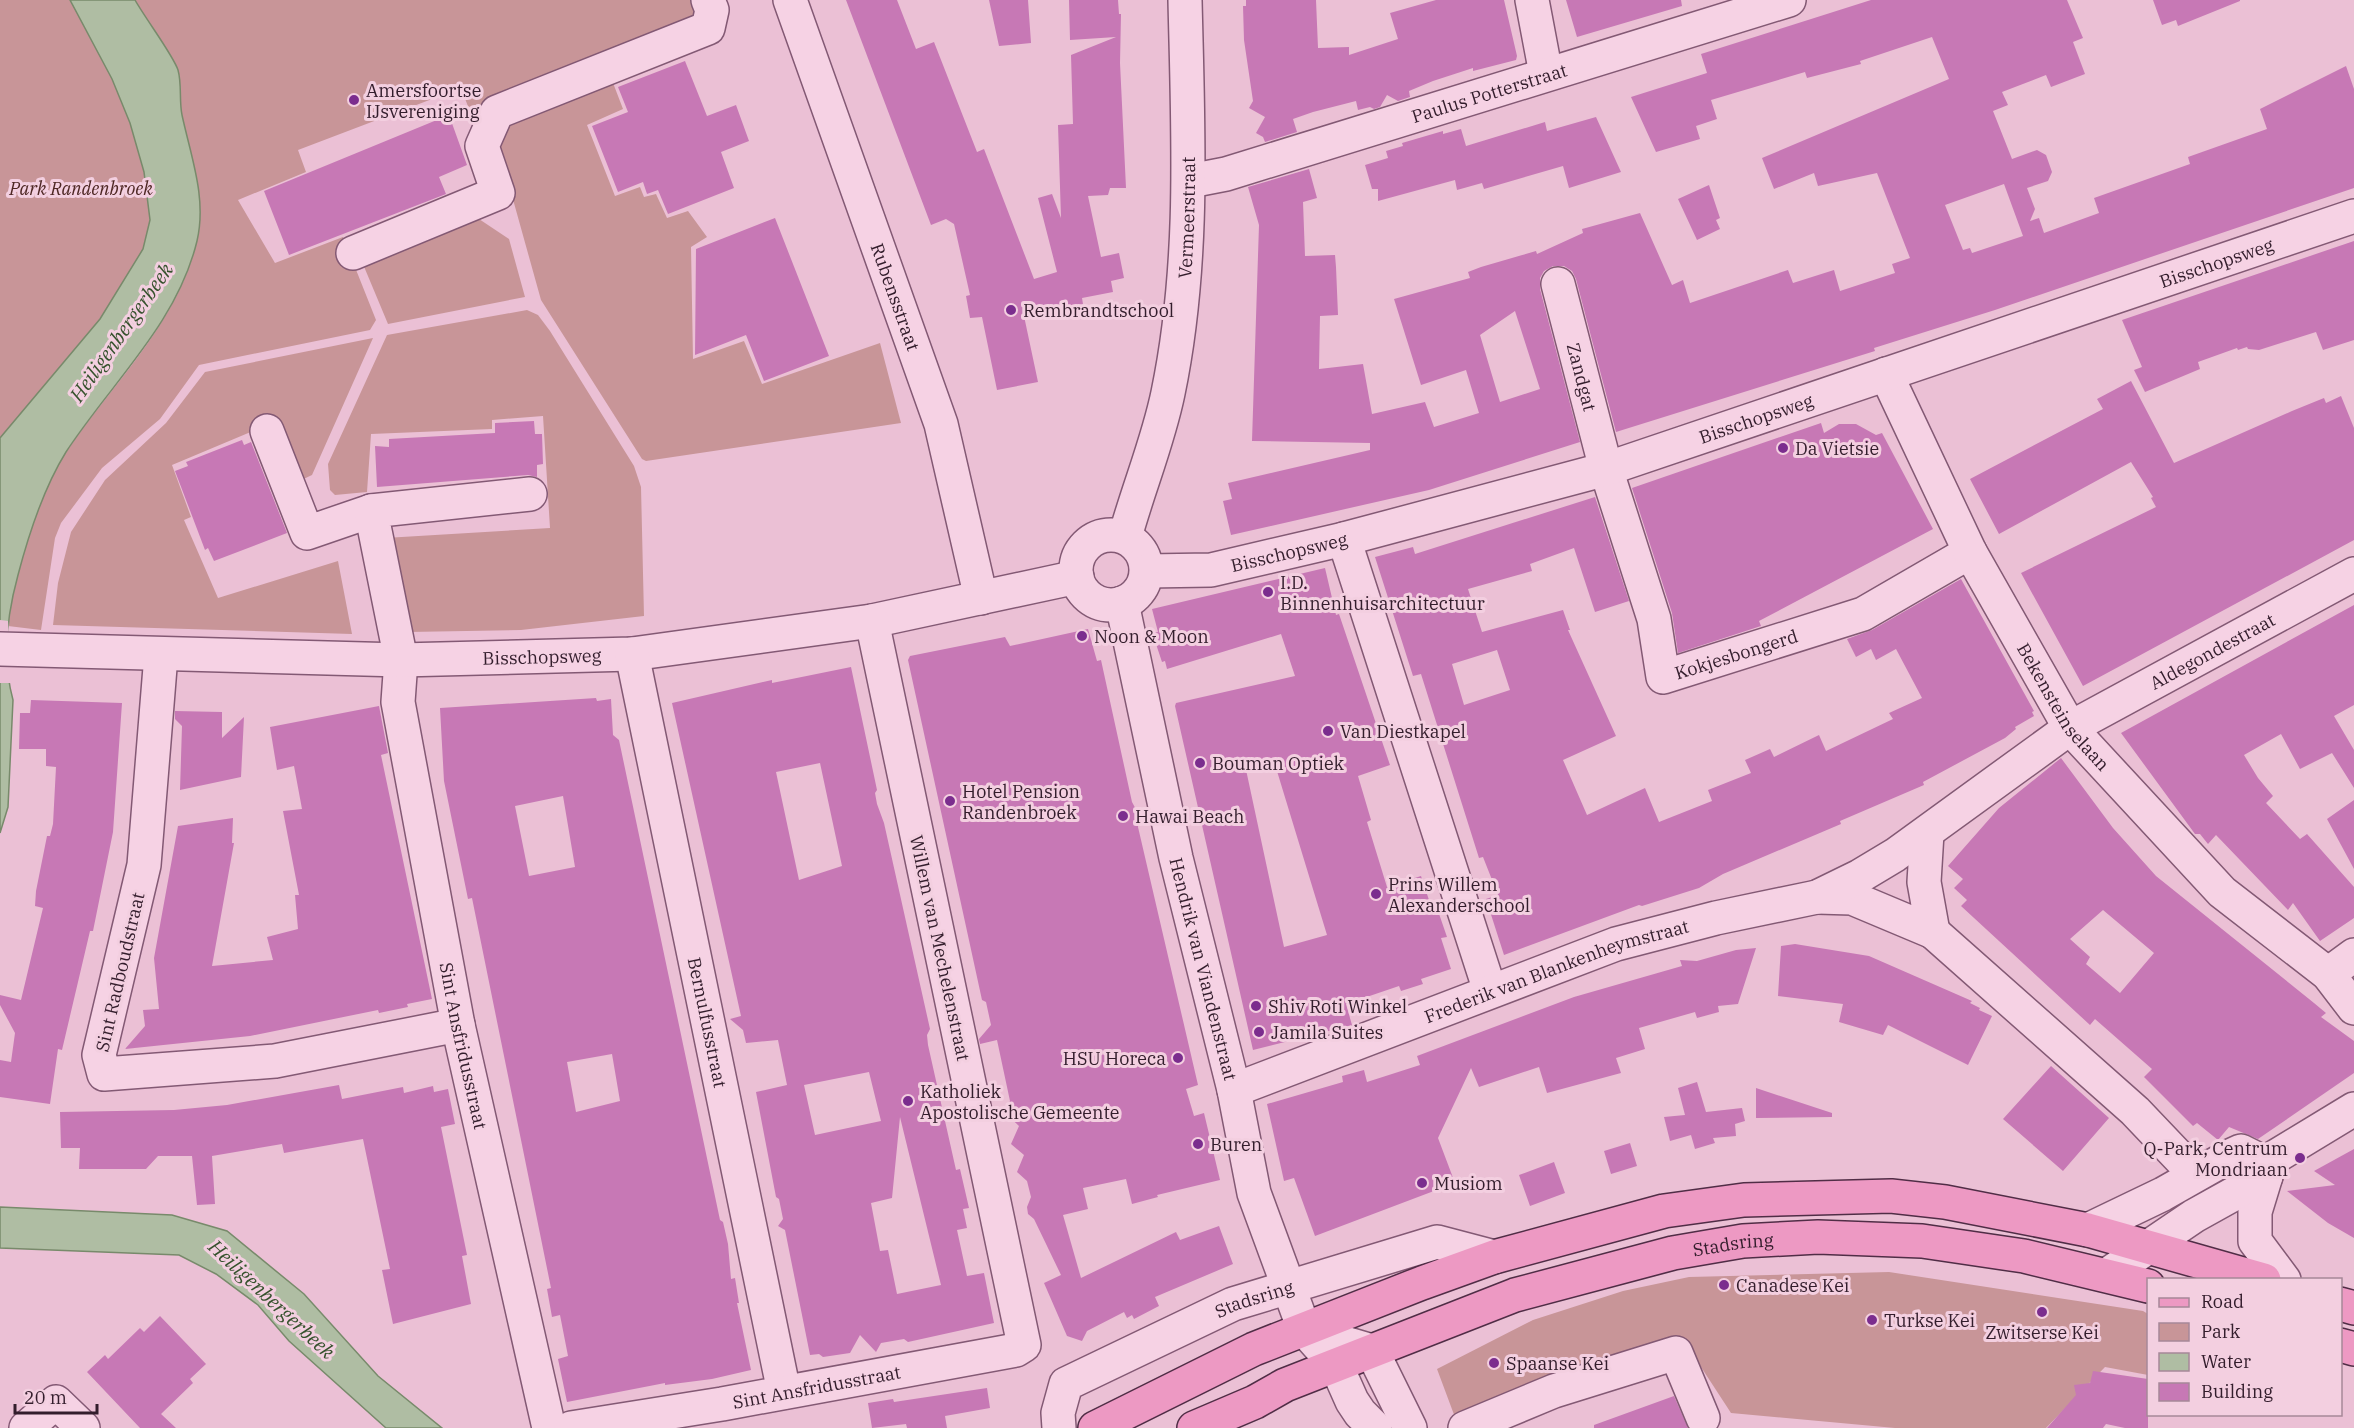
<svg xmlns="http://www.w3.org/2000/svg" width="2354" height="1428" font-family="'IBM Plex Serif',serif">
<rect width="100%" height="100%" fill="#ebc0d5"/>
<path fill="#c89598" d="M0,0h85l78,162 -13,93 -150,198z
M135,0h564v23l-230,86 -8,-21 -163,62 8,22 -68,28 37,63 68,-26 33,83 -6,10 -171,35 -39,54 -58,49 -41,55 -6,15 -14,92 -33,-4c8,-59 26,-125 59,-175 45,-67 112,-129 130,-211 9,-43 -6,-83 -15,-125 -3,-15 0,-31 -4,-45 -5,-15 -33,-52 -43,-70z
M610,75l13,34 -36,16 28,71 25,-9 4,10 12,-3 11,24 21,-7 19,26 -16,10 2,112 51,-18 18,43 118,-41 21,80 -255,38 -4,-2 -101,-159 -44,-158 5,-18z
M470,213l39,26 16,58 -137,27 -28,-67z
M527,310l11,5 12,16 84,135 7,21 3,129 -123,14 -113,2 -23,-94 165,-10 -7,-112 -51,4v9l-121,5 -4,58 -32,3 -5,-5 -2,-26 59,-129z
M373,338l-61,137 -19,9 -23,-60 -98,41 19,52 -7,3 34,78 120,-37 14,73 -299,-9 5,-42 13,-51 34,-52 61,-57 39,-51z
M1889,1272l254,39 5,3v61l-43,-8 -59,61h-151l-164,-15 -43,-66 -229,81 -22,-59 96,-49 90,-29 66,-14z"/>
<path fill="#afbda3" stroke="#788a6b" stroke-width="1.5" d="M70,0h65c10,18 38,55 43,70 4,14 1,31 4,45 9,42 25,83 15,126 -20,83 -86,142 -131,211 -23,37 -37,81 -48,123 -11,40 -16,85 -5,125l-5,107 -8,26v-395l100,-119 43,-70 7,-29 -6,-48 -14,-49 -18,-44z
M0,1207l172,8 55,16 77,63 74,82 64,52h-56l-97,-87 -31,-36 -42,-31 -37,-19 -179,-7z"/>
<path fill="#ebc0d5" d="M0,620l8,1 4,62h-12z"/>
<path fill="#c778b5" fill-rule="evenodd" d="M846,0h51l19,49 18,-7 43,110 7,-3 50,130 23,-7 -19,-74 14,-4 9,24 -3,-93 15,-1 -2,-69 45,-18 -46,3 -1,-40h49l1,14h2l-1,49 6,125h-16l-2,7 -20,1 13,61 18,-4 5,25 -13,3 2,11 -31,6 1,6 -59,12 14,66 -41,8 -15,-73 -12,1 -4,-22 4,-1 -16,-71 -8,-5 -15,6z
M989,0h39l3,43 -32,3z
M1246,0h70l2,48 31,-1v8l49,-16 -8,-26 46,-13h68l13,56 -1,4 -43,11v-3l-40,13 -24,10 1,6 -12,4 -11,-6 -7,12 -6,2 -4,-2 -12,3 -2,-9 -43,11 -20,7 4,13 -32,10 -2,-5 -7,-4 9,-16 -16,-9 4,-7 -9,-61 -1,-34h3z
M1566,0h115l1,6 -105,31z
M1871,0h196l16,38 -10,4 12,32 -34,13 -5,-12 -44,17 6,13 -15,6 19,48 25,-9 9,5 6,17 -4,9 -21,7 8,21 -5,12 9,-3 5,15 55,-20 -5,-15 96,-34 -2,-7 79,-28 -7,-20 86,-43 8,23v99l-359,122 -121,38 1,3 -259,81 -40,-153 -4,-8 -8,-5h-11l-9,5 -4,7v11l40,153 -151,48 -198,45 -8,-34 9,-2 -4,-16 142,-33v-7l-118,-2 7,-216 -11,-38 61,-18 8,29 -14,4 2,54 30,-1 1,12 2,48 -18,1 -1,53 44,-5 9,50 53,-12 9,25 45,-14 -13,-43 -45,15 -27,-86 76,-21 -2,-6 13,-5 55,-16 1,3 46,-21 -1,-4 58,-16 32,72 11,-5 7,23 98,-33 5,13 41,-13 6,21 55,-18 -3,-9 18,-6 -33,-85 -59,13 -4,-13 -40,16 -12,-31 187,-79 -17,-42 -72,24 1,3 -54,14 -2,-6 -94,28 6,19 -21,7 4,13 -44,13 -25,-55 76,-24 -6,-19zM2004,184l19,52 -51,17 -2,-5 -7,2 -18,-45zM1515,311l25,78 -40,13 -20,-67z
M2153,0h87v1l-62,25 -2,-6 -14,5z
M685,61l22,55 29,-11 13,36 -28,11 13,36 -66,26 -10,-24 -11,4 -4,-12 -25,10 -26,-66 36,-14 -10,-25z
M449,115l18,50 -28,12 7,17 -157,61 -25,-64z
M1596,117l25,55 -52,16 -6,-22 -79,23 -2,-6 -25,7 -2,-10 -77,21v-12h-6l-7,-24 23,-7 -2,-7 17,-5 -1,-3 41,-12v3l18,-5 5,17 79,-24 2,9z
M1709,185l11,33 -4,2 4,9 -23,11 -19,-41z
M775,218l54,138 -65,25 -18,-46 -51,20 1,-106z
M2354,241v99l-31,10 -7,-18 -57,18 -11,-1 -1,-2 -9,3 -1,-2 -39,14 2,7 -55,23 -11,-22 8,-3 -20,-47z
M2131,381l43,82 118,-52 32,-13 2,5 15,-7 13,32v112l-271,146 -62,-113 135,-66 -5,-9 2,-1 -22,-35 -132,72 -29,-55 133,-70 -6,-10z
M534,421l1,13h7l1,30 -6,1v12l-9,-2 -151,12 -2,-41 14,1v-8l106,-6v-10z
M1821,423l3,10 15,-9h17l20,11 6,-2 51,96 -174,92 2,5 -83,27 -6,-40 -40,-125z
M242,440l2,5 7,-3 36,91 -73,28 -6,-13 -3,2 -30,-79 13,-5 -2,-4z
M1595,497l34,104 -34,11 -21,-64 -44,16 2,7 -64,18 14,43 81,-22 7,20h-2l48,106 -53,24 24,55 58,-27 14,34 53,-21 -4,-11 43,-17 -6,-13 25,-11 4,8 45,-22 7,16 67,-32 -4,-6 33,-15 -26,-49 -20,11 -5,-11 -15,8 -9,-18 25,-9 89,-51 73,132 -2,1 2,4 -19,11 1,2 -11,9 -82,44 1,3 -84,36 1,3 -118,50 -24,14 -57,18 -3,-1 -135,50 -18,-56 12,-4 -15,-38 -4,1 -58,-184 -8,2 -38,-119 38,-10 2,7zM1497,650l13,40 -46,15 -12,-41z
M1325,568l11,47 3,-1 51,151 -32,11 13,44 -4,2 20,65 34,-11 10,30 5,-1 11,32 -6,1 10,31 -30,10 2,5 -22,7 -2,-5 -53,18 6,21 -99,25 -78,-344 1,-3 119,-27 -14,-42 -114,35 -2,-8 -3,1 -5,-15 -3,-14 4,-1 -6,-23zM1273,758l54,177 -43,12 -39,-182z
M2354,605v100l-20,11 20,34v38l-22,-35 -32,16 -19,-35 -37,21 14,23 15,18 -7,7 34,36 7,-5 47,53v31l-34,23 -27,-38 -5,7 -72,-75 -8,9 -8,-10h-5l-74,-101z
M1088,629l9,32 4,-1 31,142 7,13 -1,12 60,258 -12,4 8,27 10,-3 16,67 -63,15 1,2 -26,7 -6,-25 -43,9 5,21 -25,6 18,63 95,-46 4,8 39,-14 14,38 -78,33 4,9 -25,13 -2,-4 -5,3 -3,-6 -37,19 -5,10 -15,-5 -23,-53 17,-8 -27,-56 -6,-5 -1,-7 4,-10 -4,-16 -10,-9 7,-17 -13,-11 8,-18 -14,-13 5,-12 -13,-61 -17,4 -1,-5 12,-14 -5,-23 -4,-2 -74,-340 2,-4 95,-19 5,9z
M851,667l26,123 -2,3 2,11 7,19 46,206 -3,6 1,10 28,125 4,-1 9,39 -6,1 4,19 -10,2 10,46 17,-3 10,50 -86,19 -4,-3 -23,4 -5,9 -16,-17 -10,18 -27,4 -4,-3 -9,1 -25,-125 -7,-4 5,-7 -4,-20 -3,-2 -20,-105 31,-7 -9,-45 -32,3 -3,-13 -13,-11 11,-3 -69,-313 100,-23v3zM820,763l22,103 -43,14 -23,-108zM869,1072l12,49 -66,14 -11,-50zM900,1117l41,168 -44,9 -9,-44 -8,1 -9,-48 21,-5z
M596,698l1,3 14,-2 2,36 6,5 101,480 3,2 5,22 3,35 4,-1 4,25h-2l14,67 -39,9 -47,6v-2l-98,19 -9,-43 10,-3 -8,-41 -8,2 -5,-28 4,-1 -79,-390 -4,1 -24,-118 -4,-73zM563,796l12,71 -46,9 -14,-70zM612,1054l8,47 -44,11 -9,-50z
M31,700l91,3 -9,129 -20,99h-3l-28,119 -4,-1 -8,55 -50,-7v-37l11,2 4,-29 -15,-28v-10l21,5 22,-92 -8,-2 1,-15 11,-55h3l3,-12 3,-57 -10,-1v-17h-27l1,-36h10z
M379,706l9,47 -7,2 51,244 -25,5 1,3 -29,6 -1,-3 -128,26 -125,13 20,-23 -2,-16 16,-1 -5,-51 24,-132 55,-8 -1,25h2l-22,123 61,-6 -6,-23 31,-8 -3,-34h4l-16,-84 19,-2 -8,-43 -17,4 -7,-43z
M175,711l47,1v26l22,-21 -3,60 -61,13 2,-64 -7,-7z
M2061,758l52,70 43,48 158,127 12,10 -5,4 33,24v32l-96,66 -29,-12 -11,13 -21,-17 -4,3 -49,-49 8,-8 -57,-50 -5,6 -129,-119 6,-6 -13,-12 9,-9 -15,-13 51,-58zM2103,910l51,43 -34,40 -34,-29 4,-7 -20,-18z
M2354,800v69l-27,-50z
M1795,944l74,12 103,45 -2,2 10,5 -1,2 13,6 -24,49 -80,-40 -5,10 -44,-13 4,-18 -65,-8 3,-50z
M1756,948l-18,56 -20,2 1,6 -22,6 -2,-6 -56,16 6,21 -29,9 5,15 -74,20 -8,-26 -60,20 -8,-19 -33,70 17,45 -140,53 -21,-58 -10,3 -17,-77 76,-22 -1,-6 22,-6 3,12 53,-17 -3,-9 157,-59 108,-31 -2,-6 17,1 39,-11z
M2051,1066l58,52 -46,53 -60,-52z
M1697,1082l9,30 36,-4 3,13 -10,3 1,12 -23,2 2,5 -20,6 -4,-14 -21,6 -6,-24 21,-2 -7,-27z
M339,1085l3,14 61,-12 1,6 29,-7 1,6 14,-3 7,35 -14,3 26,128 -5,1 9,48 -78,20 -11,-54 8,-1 -27,-130 -79,14 -2,-9 -70,12 3,48 -18,1 -5,-49h-34l-12,13h-67l1,-21h-19l-1,-36 114,-2 53,-5z
M1756,1088l76,25v4l-76,1z
M1630,1143l7,23 -26,8 -7,-23z
M2354,1149v89l-26,-15 -41,-32 48,-6 -21,-14z
M1554,1162l11,31 -35,13 -11,-31z
M160,1316l46,48 -16,15 3,4 -32,31 15,14h-36l-53,-56 18,-17 3,4 32,-31 4,4z
M2093,1371l55,8v49h-23l-19,-4 -3,4h-56l29,-33 -2,-10 16,-2z
M987,1388l3,20 -45,8 2,12h-40l-1,-4 -34,4 -4,-25 25,-4 1,3z
M1674,1396l14,32h-94v-3z"/>
<g fill="none" stroke-linecap="round" stroke-linejoin="round">
<g stroke="#835974" stroke-width="36">
<g id="minor">
<path id="s1" d="M790,0l151,424 40,174"/>
<path d="M1532,0l14,74"/>
<path id="s2" d="M1190,181l36,-7 563,-174"/>
<path d="M353,253l145,-60 -16,-47 15,-34 211,-84 4,-18 -4,-10"/>
<path id="s3" d="M1558,284l48,185 48,150 9,58 200,-63 107,-62"/>
<path id="s4" d="M1886,374l84,178 100,176 152,164 106,82 26,34"/>
<path d="M267,431l40,102 64,-22"/>
<path id="s5" d="M530,494l-159,17 30,149 -3,42 60,323 91,403"/>
<circle cx="1111" cy="570" r="35"/>
<path id="s6" d="M1125,537c13,-48 33,-95 43,-144 27,-130 20,-261 17,-393"/>
<path d="M1344,539l146,452"/>
<path id="s7" d="M1147,571l64,-1 133,-31 262,-70 748,-253"/>
<path id="s8" d="M1122,603l54,255 58,232 20,103 50,136 32,36 16,36 8,12 15,15"/>
<path id="s9" d="M0,649l401,11 231,-6 240,-33 205,-44"/>
<path id="s10" d="M632,654l152,738"/>
<path d="M161,655l-17,210 -45,190 5,19 171,-13 183,-36"/>
<path d="M1817,897l35,1 81,34 -9,-50 3,-49"/>
<path d="M1933,932l202,179 60,63"/>
<path d="M2328,974l26,-19"/>
<path id="s11" d="M1234,1090l382,-146 100,-26 101,-21 43,-21 35,-21 175,-127 284,-154"/>
<path d="M2266,1176l-11,36v29l29,39"/>
<path d="M2088,1230l75,-36 67,-38 11,-5 24,12 89,-54"/>
<path d="M2107,1275l87,-59 72,-40"/>
<path d="M1345,1343l27,8 38,77"/>
<path d="M26,1428l30,-26 27,26"/>
<path id="s12" d="M571,1428l151,-24 294,-54 8,-5 -152,-724"/>
<path id="s13" d="M1059,1428l-1,-15 8,-29 167,-80 204,-62 57,15"/>
<path d="M1465,1428l89,-37 122,-38 27,65"/>
</g>
</g>
<g stroke="#502d46" stroke-width="36">
<g id="major">
<path d="M2340,1304l14,4"/>
<path d="M2340,1345l14,4"/>
<path d="M1095,1428l159,-79 168,-66 72,-26 170,-46 80,-11 147,-4 54,6 143,28 176,50"/>
<path id="s14" d="M1194,1428l61,-26 30,-17 230,-90 158,-42 70,-12 75,-4 104,4 102,15 124,30"/>
</g>
</g>
<use href="#minor" stroke="#f6d2e4" stroke-width="33"/>
<use href="#major" stroke="#ed99c3" stroke-width="33"/>
</g>
<g fill="#7b2d8e" stroke="#f3cfe0" stroke-width="2">
<circle cx="354" cy="100" r="6"/>
<circle cx="1011" cy="310" r="6"/>
<circle cx="1783" cy="448" r="6"/>
<circle cx="1268" cy="592" r="6"/>
<circle cx="1082" cy="636" r="6"/>
<circle cx="1328" cy="731" r="6"/>
<circle cx="1200" cy="763" r="6"/>
<circle cx="950" cy="801" r="6"/>
<circle cx="1123" cy="816" r="6"/>
<circle cx="1376" cy="894" r="6"/>
<circle cx="1256" cy="1006" r="6"/>
<circle cx="1259" cy="1032" r="6"/>
<circle cx="1178" cy="1058" r="6"/>
<circle cx="908" cy="1101" r="6"/>
<circle cx="1198" cy="1144" r="6"/>
<circle cx="2300" cy="1158" r="6"/>
<circle cx="1422" cy="1183" r="6"/>
<circle cx="1724" cy="1285" r="6"/>
<circle cx="2042" cy="1312" r="6"/>
<circle cx="1872" cy="1320" r="6"/>
<circle cx="1494" cy="1363" r="6"/>
</g>
<g text-anchor="middle" dominant-baseline="central" stroke-width="6" stroke-linejoin="round" paint-order="stroke">
<g font-size="18" fill="#331d2c" stroke="#f3cfe0" text-anchor="start">
<text x="366" y="90">Amersfoortse<tspan x="366" dy="21">IJsvereniging</tspan></text>
<text x="1023" y="310">Rembrandtschool</text>
<text x="1795" y="448">Da Vietsie</text>
<text x="1280" y="582">I.D.<tspan x="1280" dy="21">Binnenhuisarchitectuur</tspan></text>
<text x="1094" y="636">Noon &amp; Moon</text>
<text x="1340" y="731">Van Diestkapel</text>
<text x="1212" y="763">Bouman Optiek</text>
<text x="962" y="791">Hotel Pension<tspan x="962" dy="21">Randenbroek</tspan></text>
<text x="1135" y="816">Hawai Beach</text>
<text x="1388" y="884">Prins Willem<tspan x="1388" dy="21">Alexanderschool</tspan></text>
<text x="1268" y="1006">Shiv Roti Winkel</text>
<text x="1271" y="1032">Jamila Suites</text>
<text x="1166" y="1058" text-anchor="end">HSU Horeca</text>
<text x="920" y="1091">Katholiek<tspan x="920" dy="21">Apostolische Gemeente</tspan></text>
<text x="1210" y="1144">Buren</text>
<text x="2288" y="1148" text-anchor="end">Q-Park, Centrum<tspan x="2288" dy="21">Mondriaan</tspan></text>
<text x="1434" y="1183">Musiom</text>
<text x="1736" y="1285">Canadese Kei</text>
<text x="1884" y="1320">Turkse Kei</text>
<text x="2042" y="1332" text-anchor="middle">Zwitserse Kei</text>
<text x="1506" y="1363">Spaanse Kei</text>
</g>
<g font-size="18" fill="#331d2c" stroke="#f3cfe0">
<text stroke="none"><textPath href="#s2" startOffset="312">Paulus Potterstraat</textPath></text>
<text stroke="none"><textPath href="#s6" startOffset="327">Vermeerstraat</textPath></text>
<text stroke="none"><textPath href="#s7" startOffset="1116">Bisschopsweg</textPath></text>
<text stroke="none"><textPath href="#s1" startOffset="315">Rubensstraat</textPath></text>
<text stroke="none"><textPath href="#s3" startOffset="96">Zandgat</textPath></text>
<text stroke="none"><textPath href="#s7" startOffset="630">Bisschopsweg</textPath></text>
<text stroke="none"><textPath href="#s7" startOffset="144">Bisschopsweg</textPath></text>
<text stroke="none"><textPath href="#s11" startOffset="1082">Aldegondestraat</textPath></text>
<text stroke="none"><textPath href="#s3" startOffset="484">Kokjesbongerd</textPath></text>
<text stroke="none"><textPath href="#s9" startOffset="542">Bisschopsweg</textPath></text>
<text stroke="none"><textPath href="#s4" startOffset="378">Bekensteinselaan</textPath></text>
<text transform="translate(940 948) rotate(78)">Willem van Mechelenstraat</text>
<text stroke="none"><textPath href="#s8" startOffset="375">Hendrik van Viandenstraat</textPath></text>
<text transform="translate(120 972) rotate(-77)">Sint Radboudstraat</text>
<text stroke="none"><textPath href="#s11" startOffset="344">Frederik van Blankenheymstraat</textPath></text>
<text stroke="none"><textPath href="#s10" startOffset="376">Bernulfusstraat</textPath></text>
<text stroke="none"><textPath href="#s5" startOffset="704">Sint Ansfridusstraat</textPath></text>
<text stroke="none"><textPath href="#s14" startOffset="572">Stadsring</textPath></text>
<text stroke="none"><textPath href="#s13" startOffset="252">Stadsring</textPath></text>
<text stroke="none"><textPath href="#s12" startOffset="249">Sint Ansfridusstraat</textPath></text>
</g>
<g font-size="18" font-style="italic" fill="#4e2724" stroke="#f3cfe0">
<text x="81" y="188">Park Randenbroek</text>
</g>
<g font-size="20" font-style="italic" fill="#36522d" stroke="#f3cfe0">
<text transform="translate(121 332) rotate(-55)">Heiligenbergerbeek</text>
<text transform="translate(272 1299) rotate(43)">Heiligenbergerbeek</text>
</g>
</g>
<rect x="2147" y="1278" width="195" height="138" fill="#f3cfe0" stroke="#a68898" stroke-width="1.5"/>
<rect x="2159" y="1298" width="30" height="9" fill="#ed99c3" stroke="#a68898" stroke-width="1.5"/>
<text x="2201" y="1308" font-size="18" fill="#331d2c">Road</text>
<rect x="2159" y="1323" width="30" height="18" fill="#c89598" stroke="#a68898" stroke-width="1.5"/>
<text x="2201" y="1338" font-size="18" fill="#331d2c">Park</text>
<rect x="2159" y="1353" width="30" height="18" fill="#afbda3" stroke="#a68898" stroke-width="1.5"/>
<text x="2201" y="1368" font-size="18" fill="#331d2c">Water</text>
<rect x="2159" y="1383" width="30" height="18" fill="#c778b5" stroke="#a68898" stroke-width="1.5"/>
<text x="2201" y="1398" font-size="18" fill="#331d2c">Building</text>
<path d="M15 1404v9h82v-9" fill="none" stroke="#331d2c" stroke-width="3"/>
<text x="24" y="1404" font-size="18" fill="#331d2c" stroke="#f3cfe0" stroke-width="4.5" paint-order="stroke">20 m</text>
</svg>
